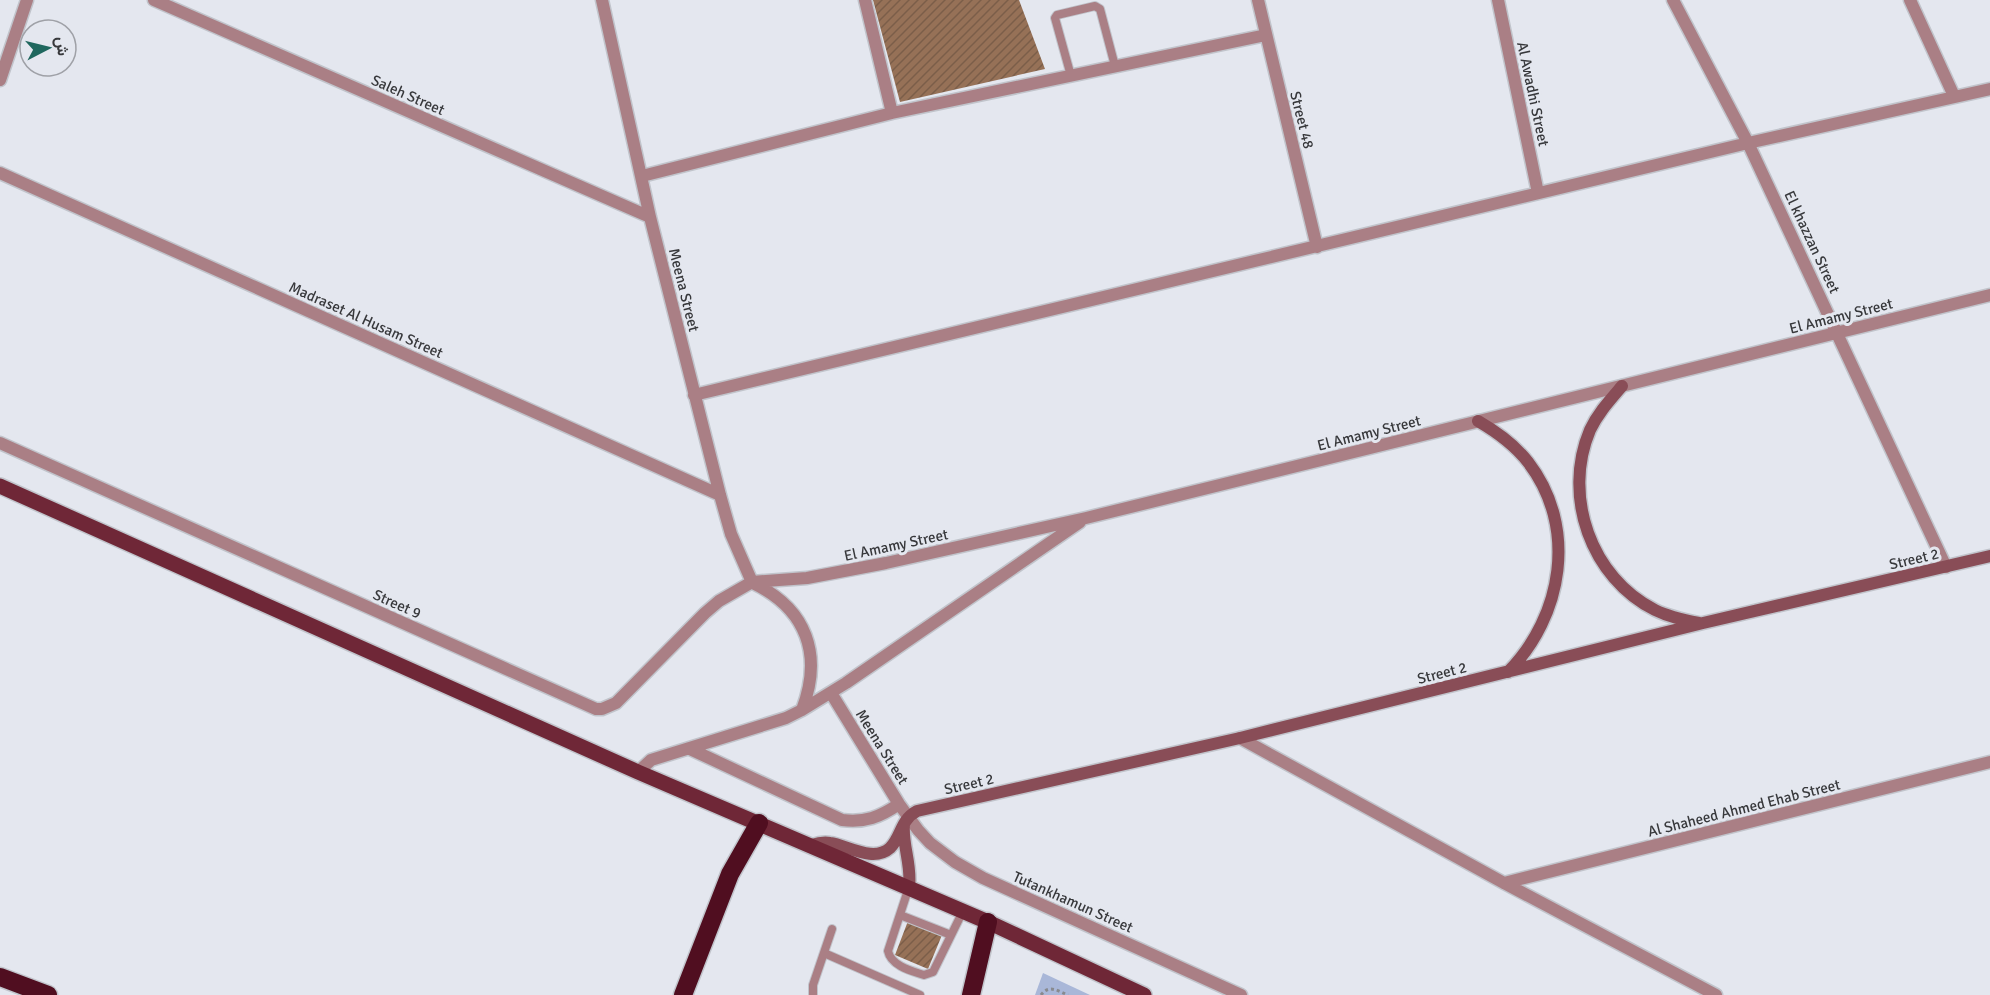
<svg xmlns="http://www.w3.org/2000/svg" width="1990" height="995" font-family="Signika,Vazirmatn,sans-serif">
<defs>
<pattern id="building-hatch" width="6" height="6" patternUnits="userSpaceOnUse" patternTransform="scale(1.5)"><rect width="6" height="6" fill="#967157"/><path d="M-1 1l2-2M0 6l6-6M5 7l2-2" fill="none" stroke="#7b5e49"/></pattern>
</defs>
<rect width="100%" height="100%" fill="#e4e7ef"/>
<path fill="#a9b7d8" d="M1043,973l47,22h-55z"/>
<path fill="url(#building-hatch)" d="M873,0h146l26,69 -145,33z
M908,921l34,14 -14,34 -33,-14z"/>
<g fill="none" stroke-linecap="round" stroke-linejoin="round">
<g stroke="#c1c4cb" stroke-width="10">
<path id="lane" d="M1071,76l-16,-58 2,-3 38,-9 5,3 15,57
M909,887l-21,64c3,15 24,20 36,24l9,-3 30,-61
M900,915l51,20
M824,953l96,42
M813,995v-10l19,-56"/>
</g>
<g stroke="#c1c4cb" stroke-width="15">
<path id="street" d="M154,0l496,217
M602,0l48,217 70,278 11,39 21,48
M865,0l27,113
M1258,0l59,247
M1498,0l40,193
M1673,0l75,143 198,424
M1910,0l44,96
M0,80l27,-80
M0,173l720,322
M642,176l250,-63 374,-78
M694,395l1054,-252 242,-54
M0,443l596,266h6l14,-6 89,-90 14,-12 33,-19 55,-4 79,-15 200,-45 904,-223
M753,583c54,26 70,72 49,127
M831,693l68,111 19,26 12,13 25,19 28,16 258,117
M1240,738l264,145 212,112
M690,749l152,71c23,3 38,-3 57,-16
M638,772l13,-12 135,-42 16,-8 44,-27 234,-161
M1504,883l486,-121"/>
</g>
<g stroke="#c1c4cb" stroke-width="15">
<path id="secondary" d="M1622,386c-12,14 -24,27 -32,44 -28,66 1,148 65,180 14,7 29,10 44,13
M1478,421c19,11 36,23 50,41 50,65 35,154 -20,210
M904,824c-2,21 8,41 5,63
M812,845c6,-2 12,-3 18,-2 17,2 43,20 60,5 12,-12 10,-28 27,-37l323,-73 463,-115 287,-67"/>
</g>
<g stroke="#c1c4cb" stroke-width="18">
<path id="primary" d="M0,486l638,286 350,150 156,73"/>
</g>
<g stroke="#c1c4cb" stroke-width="21">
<path id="highway" d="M0,977l48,18
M683,995l47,-121 29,-51
M971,995l17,-73"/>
</g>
<path stroke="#888a8f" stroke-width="3" stroke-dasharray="3 3" stroke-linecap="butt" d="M1041,995c8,-11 17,-4 27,0"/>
<use href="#lane" stroke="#aa7f85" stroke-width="8"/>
<use href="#street" stroke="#aa7f85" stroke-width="12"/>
<use href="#secondary" stroke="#894d57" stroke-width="12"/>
<use href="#primary" stroke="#6f2737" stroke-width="15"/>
<use href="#highway" stroke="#500e20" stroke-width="18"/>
</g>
<g text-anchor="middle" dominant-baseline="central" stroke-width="6" stroke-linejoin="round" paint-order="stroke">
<g font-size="15" fill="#37383b" stroke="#e4e7ef">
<text transform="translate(1533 94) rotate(78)">Al Awadhi Street</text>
<text transform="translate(408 95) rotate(24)">Saleh Street</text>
<text transform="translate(1302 120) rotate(76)">Street 48</text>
<text transform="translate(1812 242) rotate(65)">El khazzan Street</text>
<text transform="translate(684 290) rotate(76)">Meena Street</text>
<text transform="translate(1841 316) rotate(-14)">El Amamy Street</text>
<text transform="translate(366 320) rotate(24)">Madraset Al Husam Street</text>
<text transform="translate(1369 433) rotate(-14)">El Amamy Street</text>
<text transform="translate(896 545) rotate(-12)">El Amamy Street</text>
<text transform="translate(1914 559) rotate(-13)">Street 2</text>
<text transform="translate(397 604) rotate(24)">Street 9</text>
<text transform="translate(1442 673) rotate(-14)">Street 2</text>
<text transform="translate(882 747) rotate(58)">Meena Street</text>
<text transform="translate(969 784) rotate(-13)">Street 2</text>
<text transform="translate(1744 808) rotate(-14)">Al Shaheed Ahmed Ehab Street</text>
<text transform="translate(1073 902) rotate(24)">Tutankhamun Street</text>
</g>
</g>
<g transform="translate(48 48) rotate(83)"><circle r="28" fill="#e4e7ef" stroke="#9fa1a7" stroke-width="1.5"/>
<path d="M0-4.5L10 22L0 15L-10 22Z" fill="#1f675e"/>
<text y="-9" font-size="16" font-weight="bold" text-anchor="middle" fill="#37383b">ش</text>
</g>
</svg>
